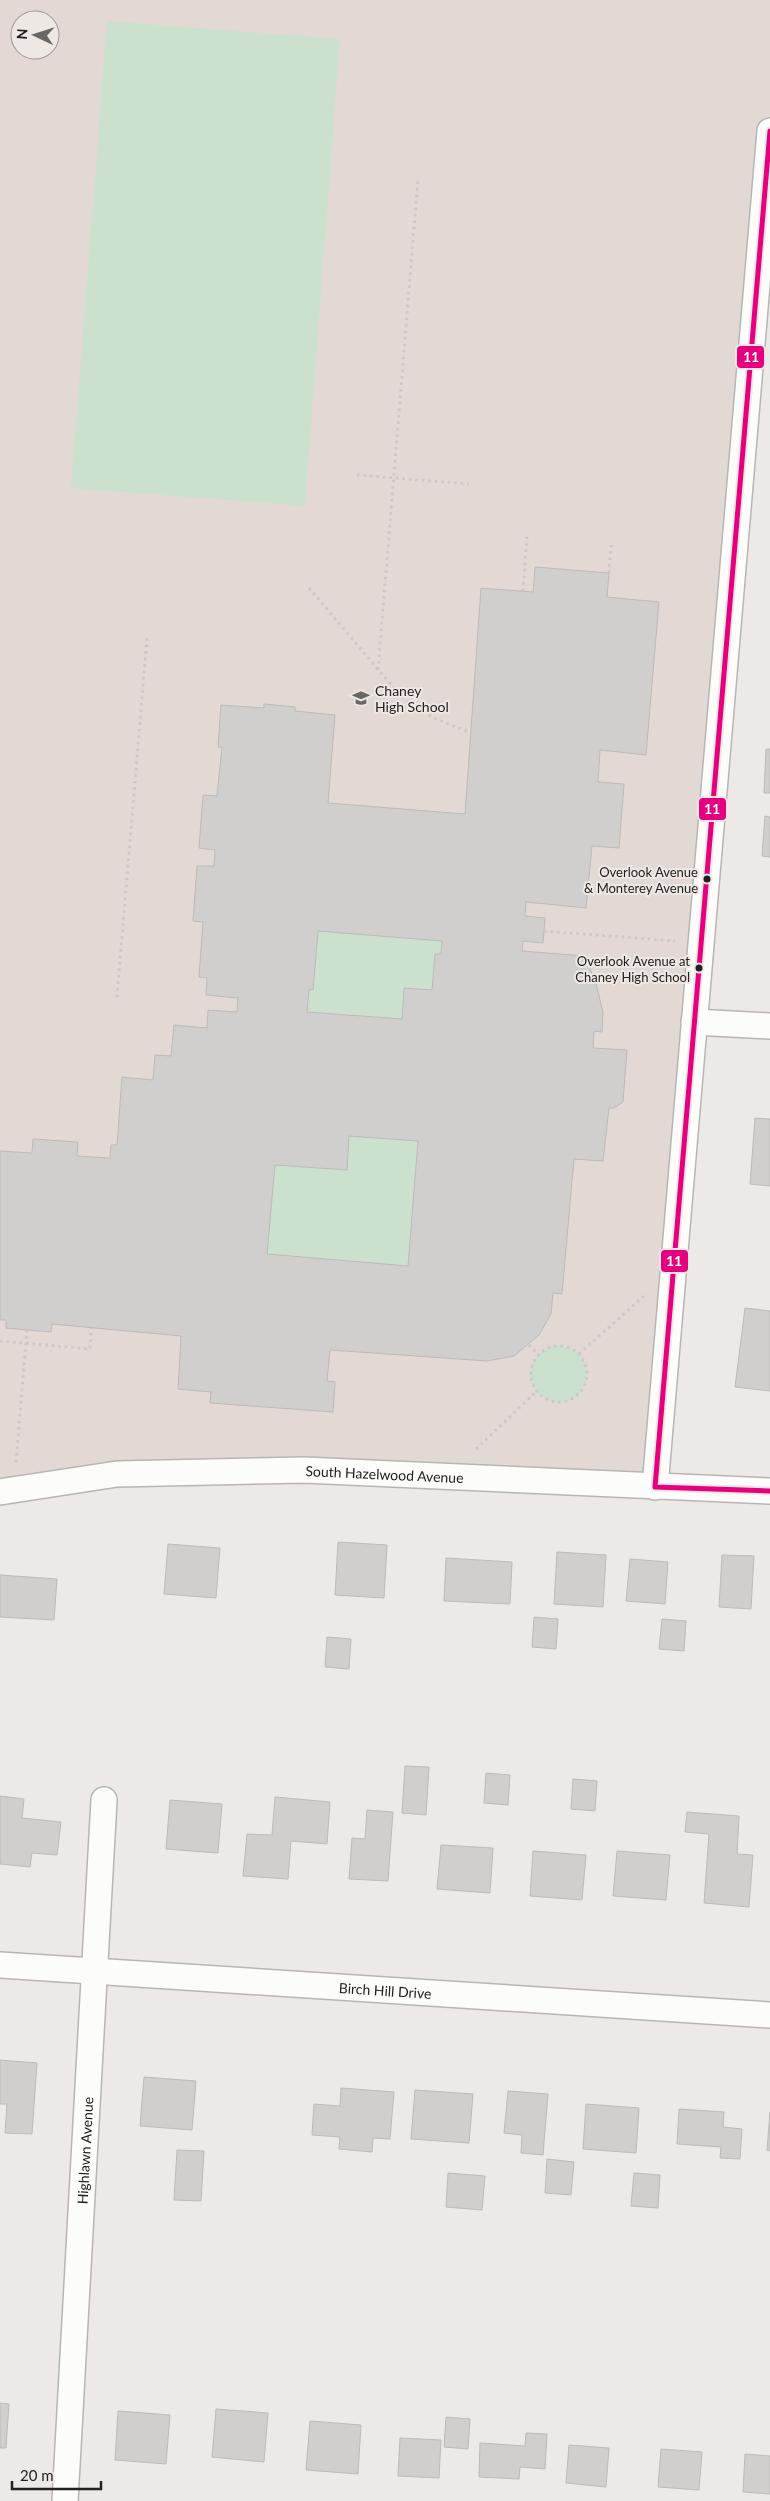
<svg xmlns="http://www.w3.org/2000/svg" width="770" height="2501" font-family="Lato,sans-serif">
<rect width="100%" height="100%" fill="#ece9e7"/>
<path fill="#e2d9d5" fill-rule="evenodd" d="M0,0h770v131l-115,1356 -351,-17 -304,22zM20,20h30v30h-30z"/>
<path fill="#cce0ce" d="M107,21l233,18 -35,467 -234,-18z
M318,931l124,10 -1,13h-6l-3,36 -30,29 -95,-7 2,-23h4z
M349,1136l69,5 -10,125 -141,-12 8,-89 71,5z
M531 1374a28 28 0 1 1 56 0a28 28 0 1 1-56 0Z"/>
<path fill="#d1cfce" stroke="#bdbab9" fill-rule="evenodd" d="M535,567l74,6 -2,24 52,5 -13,153 -46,-5 -2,32 26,2 -5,64 -27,-2 -6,62 -60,-6 -1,14 20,2 -2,25 -20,-2 -1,10 63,5 11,27 7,30 -1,19 -8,-1 -1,17 34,2 -4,52 -9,6h-5l-6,53 -29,-2 -12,135 -9,-1 -2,21 -12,21 -25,21 -27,5 -157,-11 -3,31 8,1 -2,30 -123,-9 1,-11 -33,-3 3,-53 -129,-12 -1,8 -45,-4v-8h-6v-169l32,2 1,-14 45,3 -1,14 33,2 1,-13h6l5,-68 31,3 2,-25 16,1 3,-31 33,3 1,-18 29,2 1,-14 -32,-3 1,-17 -8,-1 4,-55 -10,-1 4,-55h17l1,-16 -16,-2 4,-53 14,1 5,-49h-4l3,-42 43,3v-4l31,3v4l40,4 -7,88 137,11 16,-226 52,4zM318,931l124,10 -1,13h-6l-3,36 -28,-2 -2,31 -95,-7 2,-23 4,1zM349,1136l69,5 -10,125 -141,-12 8,-89 72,5z
M766,749h4v44h-6z
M765,816l5,1v40l-8,-1z
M755,1118l15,1v67l-20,-2z
M745,1308l25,3v80l-35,-4z
M338,1542l49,3 -3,53 -49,-3z
M168,1544l52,4 -4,50 -52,-4z
M557,1552l49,3 -3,52 -49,-3z
M722,1555l32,1 -3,53 -32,-2z
M446,1558l66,4 -2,42 -66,-3z
M630,1559l38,3 -3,42 -39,-3z
M0,1575l57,4 -3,41 -54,-3z
M534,1617l24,2 -2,30 -24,-2z
M662,1619l24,2 -2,30 -25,-2z
M327,1637l24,2 -2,30 -24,-2z
M405,1766l24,1 -3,48 -24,-2z
M486,1773l24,2 -2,30 -24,-2z
M573,1779l24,2 -2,30 -24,-2z
M0,1796l24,3 -2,19 39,4 -4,33 -25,-2 -2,14 -30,-3z
M275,1797l55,5 -3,42 -36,-3 -3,38 -45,-3 4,-42 25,1z
M170,1800l52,4 -4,49 -52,-4z
M367,1810l26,2 -5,69 -39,-2 3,-41 13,1z
M687,1812l52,4 -2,38 16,1 -4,52 -45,-4 5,-69 -24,-2z
M441,1845l52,3 -3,45 -53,-4z
M533,1851l53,4 -4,45 -52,-4z
M617,1851l53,4 -4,45 -53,-4z
M0,2060l37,3 -5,71 -27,-1 2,-29h-7z
M144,2077l52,4 -4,49 -52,-4z
M341,2088l53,4 -4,47 -17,-1 -1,14 -33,-3 1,-12 -28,-2 2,-31 26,2z
M415,2090l58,4 -4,49 -58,-4z
M508,2091l40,3 -5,61 -22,-2 1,-18 -18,-2z
M586,2104l53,4 -3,45 -53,-4z
M679,2109l45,3 -1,15 19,2 -2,30 -20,-1 1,-11 -44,-3z
M770,2112v39l-3,-1z
M177,2150l27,1 -3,50 -27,-1z
M547,2159l27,3 -3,33 -26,-2z
M448,2173l37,3 -3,34 -36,-3z
M634,2173l26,2 -2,33 -27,-2z
M0,2403l9,1 -3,44h-6z
M216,2409l52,4 -4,49 -52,-5z
M118,2411l52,4 -4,49 -51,-4z
M446,2417l24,2 -2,30 -24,-2z
M310,2421l51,4 -3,49 -52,-4z
M526,2433l21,1 -2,35 -25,-2 -1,12 -40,-2 1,-34 45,3z
M400,2438l41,2 -2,38 -41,-2z
M569,2445l40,3 -3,39 -40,-4z
M661,2449l41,3 -3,38 -41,-3z
M745,2454l25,2v38l-27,-2z"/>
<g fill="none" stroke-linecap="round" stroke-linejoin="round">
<g stroke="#b8b5b4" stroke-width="28">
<g id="street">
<path d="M694,1022l76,4"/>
<path d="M655,1487l115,-1356"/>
<path id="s1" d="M0,1492l117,-18 187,-4 466,21"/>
<path id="s2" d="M0,1965l770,50"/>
<path id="s3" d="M65,2501l39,-701"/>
</g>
</g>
<path stroke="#cac9c8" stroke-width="3" stroke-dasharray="2.5 4" stroke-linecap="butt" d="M357,475l112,9
M609,573l2,-28
M309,588l84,99 20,19 23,13 35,14
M523,591l4,-54
M378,670l40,-490
M544,931l131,10
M117,997l30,-359
M0,1341l90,8 1,-21
M529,1345l10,10
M531 1374a28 28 0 1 1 56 0a28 28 0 1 1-56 0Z
M579,1354l65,-58
M476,1449l61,-58
M16,1462l11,-132"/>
<use href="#street" stroke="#fcfcfb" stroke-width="25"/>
<g stroke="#eee8e5" stroke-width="9">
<path id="bus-1" d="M655,1487l115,-1356
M655,1487l115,4"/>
</g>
<use href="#bus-1" stroke="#e5007d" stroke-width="5"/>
</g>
<defs>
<g id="school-bare" transform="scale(1.35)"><path d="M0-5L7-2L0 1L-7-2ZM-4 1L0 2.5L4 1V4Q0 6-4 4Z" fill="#696766" stroke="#eee8e5" stroke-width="2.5" paint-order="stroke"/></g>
</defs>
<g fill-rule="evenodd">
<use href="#school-bare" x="361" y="698"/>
</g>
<g fill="#232120" stroke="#eee8e5" stroke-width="2">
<circle cx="707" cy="879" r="4.5"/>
<circle cx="699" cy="968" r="4.5"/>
</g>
<g text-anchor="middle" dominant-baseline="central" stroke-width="4" stroke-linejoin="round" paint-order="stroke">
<g font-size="13" fill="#232120" stroke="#eee8e5" text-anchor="end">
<text x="698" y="872">Overlook Avenue<tspan x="698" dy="16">&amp; Monterey Avenue</tspan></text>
<text x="690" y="961">Overlook Avenue at<tspan x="690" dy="16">Chaney High School</tspan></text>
</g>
<g font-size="14" fill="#232120" stroke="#eee8e5" text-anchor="start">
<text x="375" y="690">Chaney<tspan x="375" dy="16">High School</tspan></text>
</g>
<g font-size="14" fill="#232120" stroke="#eee8e5">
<text stroke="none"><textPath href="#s1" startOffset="386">South Hazelwood Avenue</textPath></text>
<text stroke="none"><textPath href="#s2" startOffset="386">Birch Hill Drive</textPath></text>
<text stroke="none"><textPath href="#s3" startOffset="351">Highlawn Avenue</textPath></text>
</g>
</g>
<g stroke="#eee8e5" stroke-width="2">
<rect x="736" y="345" width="29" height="24" rx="5" fill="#e5007d"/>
<rect x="698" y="797" width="29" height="24" rx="5" fill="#e5007d"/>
<rect x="660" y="1249" width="29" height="24" rx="5" fill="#e5007d"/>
</g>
<g font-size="14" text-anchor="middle" font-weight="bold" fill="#fff">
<text x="751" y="362">11</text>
<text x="712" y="814">11</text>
<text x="674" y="1266">11</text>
</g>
<g transform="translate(35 35) rotate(274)"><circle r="24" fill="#eee8e5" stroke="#9d9896"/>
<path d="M0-4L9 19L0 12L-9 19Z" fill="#696766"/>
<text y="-8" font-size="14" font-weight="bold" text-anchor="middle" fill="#232120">N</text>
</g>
<path d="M12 2481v8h89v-8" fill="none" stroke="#232120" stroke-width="2.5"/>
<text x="20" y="2481" font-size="15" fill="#232120" stroke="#eee8e5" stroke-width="4" paint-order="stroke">20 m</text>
</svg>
